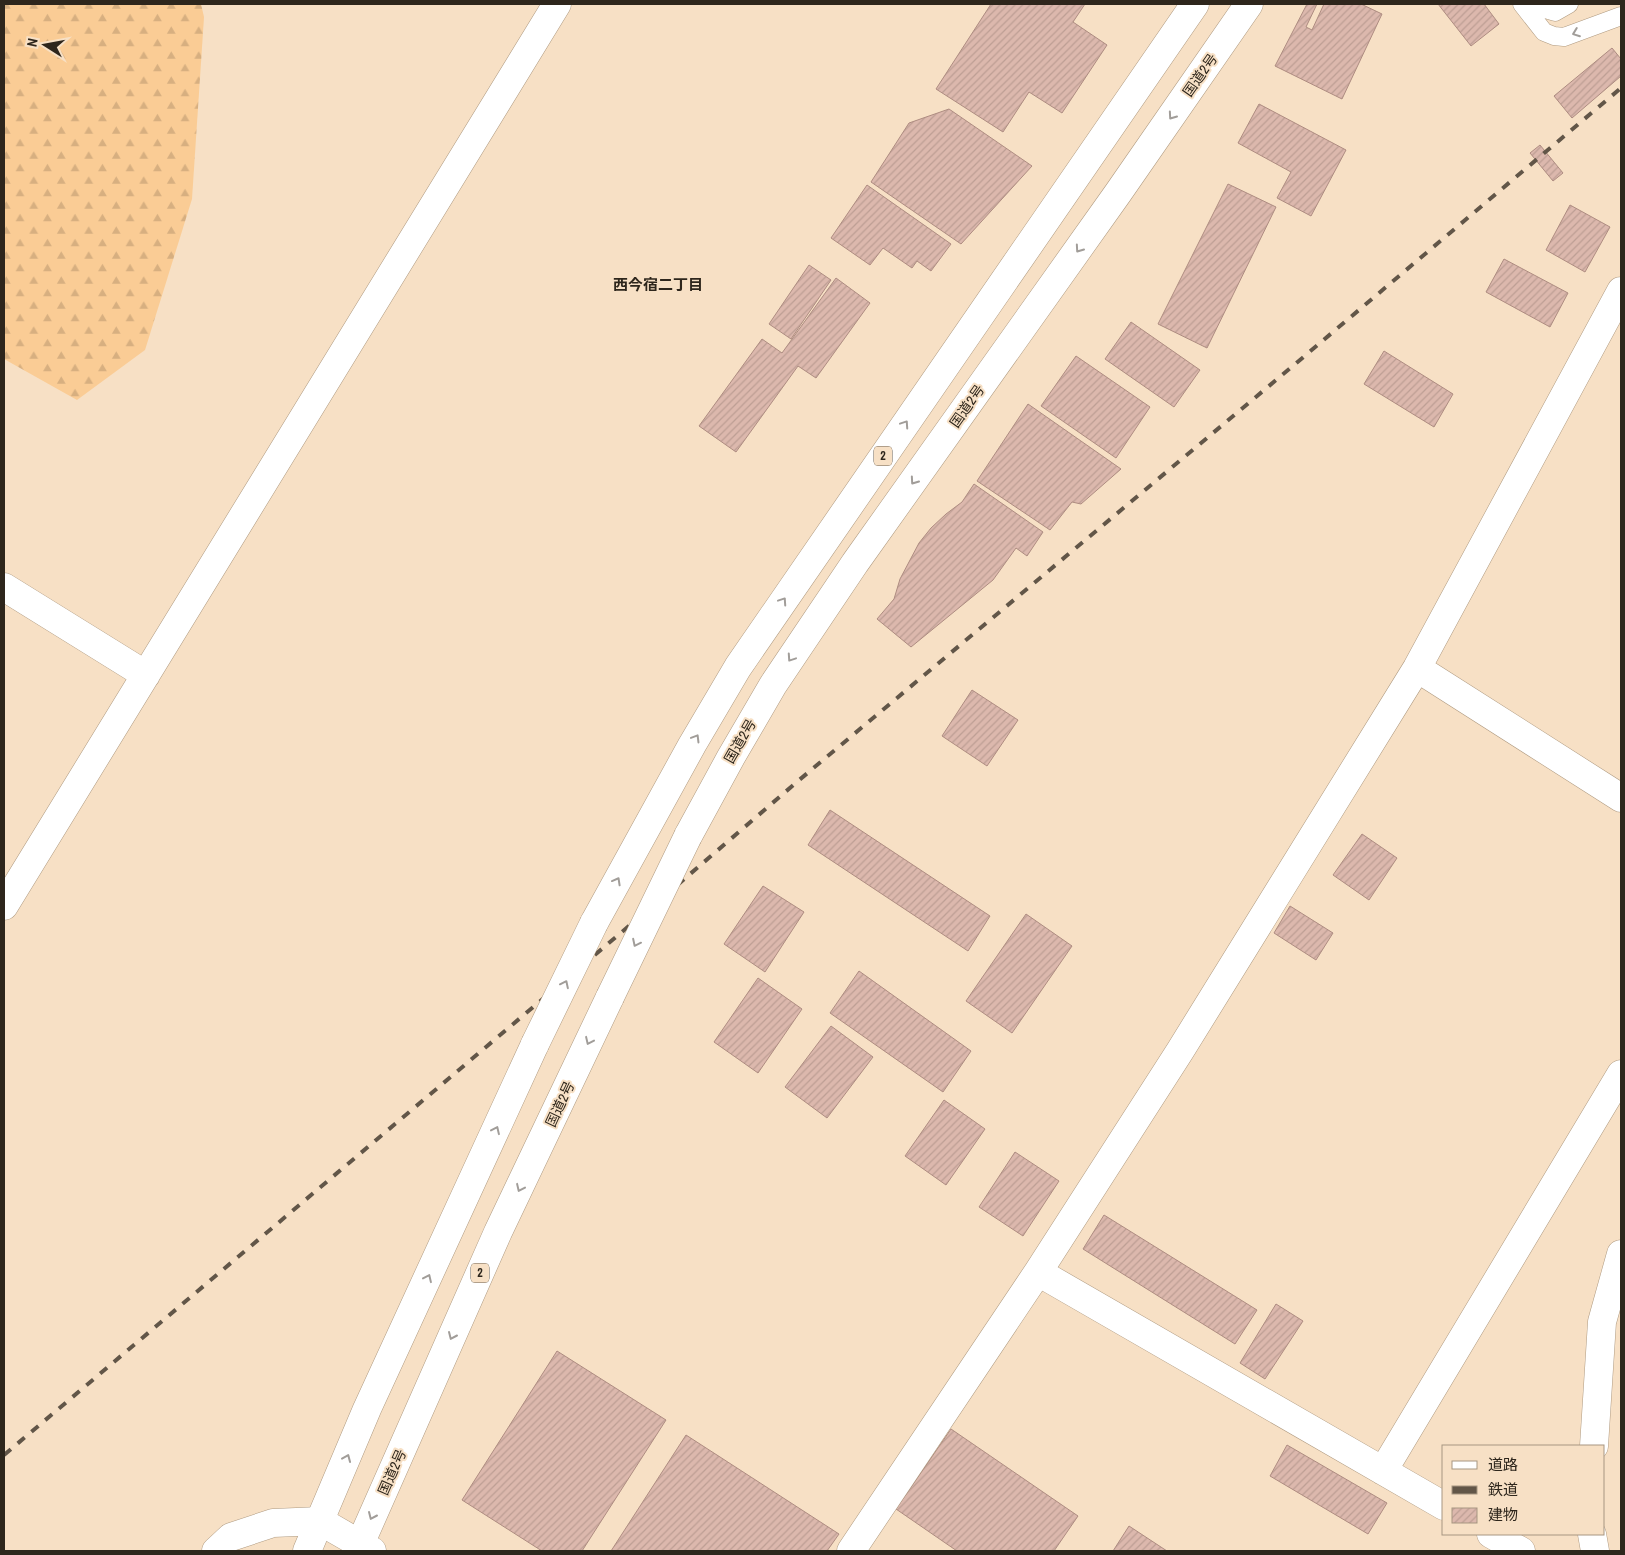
<svg xmlns="http://www.w3.org/2000/svg" width="1625" height="1555" font-family="'Archivo Narrow','Noto Sans JP',sans-serif">
<defs>
<pattern id="forest-firs" width="22" height="20" patternUnits="userSpaceOnUse" patternTransform="scale(1.25)"><rect width="22" height="20" fill="#facc95"/><path d="M5 1l3.5 6h-7zM16 11l3.5 6h-7z" fill="#d7af80"/></pattern>
<pattern id="building-hatch" width="6" height="6" patternUnits="userSpaceOnUse" patternTransform="scale(1.25)"><rect width="6" height="6" fill="#dcb8ad"/><path d="M-1 1l2-2M0 6l6-6M5 7l2-2" fill="none" stroke="#bd9e94"/></pattern>
</defs>
<rect width="100%" height="100%" fill="#f7e0c5"/>
<path fill="url(#forest-firs)" d="M4,4h197l3,13 -12,182 -47,151 -68,50 -73,-41z"/>
<path fill="url(#building-hatch)" stroke="#ae8c81" d="M991,4h94l-12,18 34,23 -45,68 -33,-21 -26,40 -67,-43z
M1307,4h10l-11,23 6,3 12,-26h37l21,10 -40,85 -67,-33z
M1438,4h46l15,20 -28,22z
M1612,48l9,11v17l-49,42 -18,-22z
M1259,104l87,46 -35,66 -34,-18 14,-26 -53,-29z
M949,109l83,57 -71,78 -90,-62 38,-59z
M1540,145l23,28 -10,8 -23,-28z
M1228,184l48,23 -69,141 -49,-24z
M867,185l84,59 -20,27 -14,-10 -5,7 -29,-20 -13,17 -39,-27z
M1570,205l40,22 -25,45 -39,-22z
M1504,259l64,34 -18,34 -64,-35z
M809,265l22,15 -40,59 -22,-15z
M836,278l34,25 -54,75 -18,-12 -62,86 -37,-26 63,-87 20,14z
M1131,322l69,48 -26,37 -69,-48z
M1384,351l69,43 -19,33 -70,-43z
M1076,356l74,51 -34,51 -75,-52z
M1028,404l93,65 -40,35 -9,-2 -22,28 -73,-49z
M974,484l69,48 -16,24 -11,-8 -23,32 -82,67 -34,-28 17,-20 6,-20 19,-36 12,-15 15,-14 16,-12z
M972,690l46,30 -31,46 -45,-30z
M830,810l160,106 -22,35 -160,-106z
M1362,834l35,24 -28,42 -36,-25z
M763,886l41,26 -39,60 -41,-28z
M1290,906l43,27 -17,27 -42,-27z
M1026,914l46,32 -60,87 -46,-32z
M859,971l112,80 -28,41 -113,-79z
M758,978l44,31 -44,64 -44,-31z
M831,1026l42,31 -46,61 -42,-31z
M944,1100l41,29 -39,56 -41,-29z
M1015,1152l44,29 -36,55 -44,-29z
M1104,1215l153,95 -22,34 -152,-95z
M1276,1304l27,17 -38,58 -25,-16z
M557,1351l109,69 -84,131h-40l-80,-51z
M951,1429l127,87 -24,35h-97l-61,-42z
M686,1435l153,99 -12,17h-216z
M1287,1445l100,58 -19,31 -98,-58z
M1129,1526l38,25h-54z"/>
<g fill="none" stroke-linecap="round" stroke-linejoin="round">
<g stroke="#af9a80" stroke-width="19">
<path id="lane" d="M1522,4l22,28 10,4 10,1 57,-21
M1539,4l6,5 10,3 14,-8"/>
</g>
<g stroke="#af9a80" stroke-width="29">
<path id="street" d="M4,587l142,88
M1417,668l204,130
M4,906l553,-902
M1038,1272l406,234
M1594,1446l8,-124 19,-68
M1383,1471l238,-397
M1491,1534l30,17
M1592,1534l3,17
M216,1551l15,-14 42,-14 47,-2 52,30
M851,1551l187,-279 142,-221 237,-383 204,-377"/>
</g>
<g stroke="#af9a80" stroke-width="29">
<path id="highway" d="M688,836l43,-79 42,-72 82,-122 263,-370 131,-189
M594,923l98,-178 46,-78 457,-663
M307,1551l60,-142 168,-365
M357,1551l141,-319 112,-235"/>
</g>
<use href="#lane" stroke="#fff" stroke-width="18"/>
<use href="#street" stroke="#fff" stroke-width="28"/>
<use href="#highway" stroke="#fff" stroke-width="28"/>
<path stroke="#625648" stroke-width="4" stroke-dasharray="9 9" stroke-linecap="butt" d="M4,1455l671,-568 123,-106 496,-416 327,-277"/>
<g stroke="#af9a80" stroke-width="29" stroke-linecap="butt">
<path id="highway-bridge" d="M610,997l78,-161
M535,1044l59,-121"/>
</g>
<use href="#highway-bridge" stroke="#fff" stroke-width="28"/>
</g>
<defs><path id="oneway-chevron" d="M-2-3.5L2.5 0L-2 3.5" fill="none" stroke-width="1.6" stroke-linecap="round" stroke-linejoin="round" transform="scale(1.25)"/></defs>
<g stroke="#a19d99">
<use href="#oneway-chevron" transform="translate(1576 33) rotate(159)"/>
<use href="#oneway-chevron" transform="translate(1172 116) rotate(125)"/>
<use href="#oneway-chevron" transform="translate(1079 249) rotate(125)"/>
<use href="#oneway-chevron" transform="translate(905 424) rotate(-56)"/>
<use href="#oneway-chevron" transform="translate(914 481) rotate(125)"/>
<use href="#oneway-chevron" transform="translate(783 601) rotate(-56)"/>
<use href="#oneway-chevron" transform="translate(791 658) rotate(124)"/>
<use href="#oneway-chevron" transform="translate(696 738) rotate(-59)"/>
<use href="#oneway-chevron" transform="translate(617 881) rotate(-61)"/>
<use href="#oneway-chevron" transform="translate(636 943) rotate(116)"/>
<use href="#oneway-chevron" transform="translate(565 984) rotate(-64)"/>
<use href="#oneway-chevron" transform="translate(589 1041) rotate(115)"/>
<use href="#oneway-chevron" transform="translate(496 1130) rotate(-65)"/>
<use href="#oneway-chevron" transform="translate(520 1188) rotate(115)"/>
<use href="#oneway-chevron" transform="translate(428 1278) rotate(-65)"/>
<use href="#oneway-chevron" transform="translate(452 1336) rotate(114)"/>
<use href="#oneway-chevron" transform="translate(347 1458) rotate(-67)"/>
<use href="#oneway-chevron" transform="translate(372 1516) rotate(114)"/>
</g>
<g text-anchor="middle" dominant-baseline="central" stroke-width="4" stroke-linejoin="round" paint-order="stroke">
<g fill="#f7e0c5" stroke="#6a5e4f" stroke-width="1">
<rect x="874" y="446.5" width="18" height="19" rx="4"/>
<rect x="471" y="1263.5" width="18" height="19" rx="4"/>
</g>
<g font-size="12" font-weight="bold" fill="#2e261c">
<text x="883" y="456">2</text>
<text x="480" y="1273">2</text>
</g>
<g font-size="14" fill="#2e261c" stroke="#f7e0c5">
<text transform="translate(1200 75) rotate(-55)">国道2号</text>
<text transform="translate(967 406) rotate(-55)">国道2号</text>
<text transform="translate(740 741) rotate(-60)">国道2号</text>
<text transform="translate(560 1104) rotate(-65)">国道2号</text>
<text transform="translate(392 1472) rotate(-66)">国道2号</text>
</g>
<g font-size="15" font-weight="bold" fill="#2e261c" stroke="#f7e0c5">
<text x="658" y="284">西今宿二丁目</text>
</g>
</g>
<rect width="1625" height="1555" fill="none" stroke="#2e261c" stroke-width="10"/>
<rect x="1442" y="1445" width="162" height="90" fill="#f7e0c5" stroke="#a79681"/>
<rect x="1452" y="1461" width="25" height="8" fill="#ffffff" stroke="#a79681"/>
<text x="1488" y="1470" font-size="15" fill="#2e261c">道路</text>
<rect x="1452" y="1486" width="25" height="8" fill="#625648" stroke="#a79681"/>
<text x="1488" y="1495" font-size="15" fill="#2e261c">鉄道</text>
<rect x="1452" y="1508" width="25" height="15" fill="url(#building-hatch)" stroke="#a79681"/>
<text x="1488" y="1520" font-size="15" fill="#2e261c">建物</text>
<g transform="translate(45 45) rotate(281)" stroke="#f7e0c5" stroke-width="4" paint-order="stroke">
<path d="M0-4L9 19L0 12L-9 19Z" fill="#2e261c"/>
<text y="-8" font-size="14" font-weight="bold" text-anchor="middle" fill="#2e261c">N</text>
</g>
</svg>
